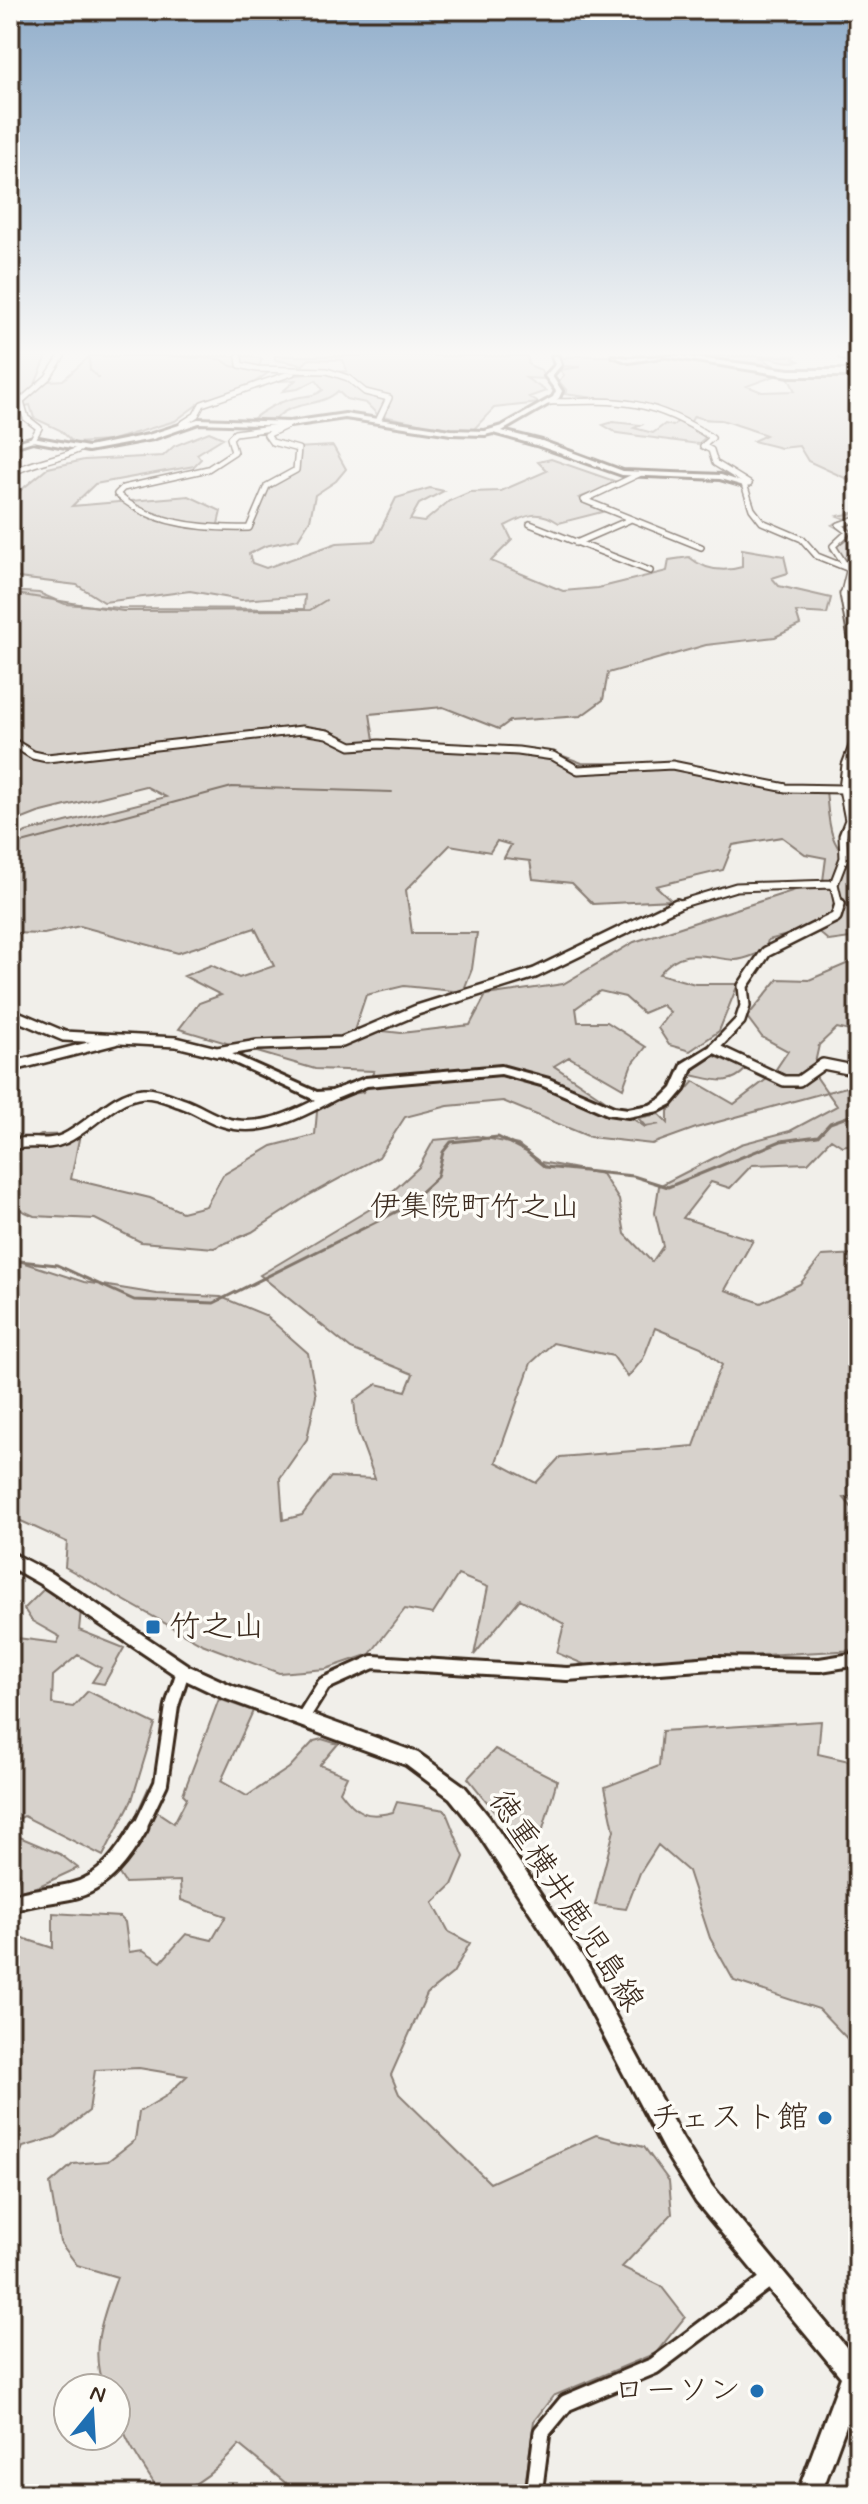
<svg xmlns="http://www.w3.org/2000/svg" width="868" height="2504" font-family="Mynerve,'Klee One',sans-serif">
<rect width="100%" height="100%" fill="#f1efea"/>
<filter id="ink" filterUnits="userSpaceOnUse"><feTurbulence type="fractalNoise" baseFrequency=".0125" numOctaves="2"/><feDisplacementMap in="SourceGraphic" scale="16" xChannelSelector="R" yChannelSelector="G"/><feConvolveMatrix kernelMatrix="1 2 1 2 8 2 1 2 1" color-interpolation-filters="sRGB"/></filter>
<g filter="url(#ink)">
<path fill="#d7d2cc" stroke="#897e75" stroke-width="2" fill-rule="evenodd" d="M10,356h37l-11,26 27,-2 27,-24h161l11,3 -4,9 13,3 -25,17 -49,17 -22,16 -66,20 -35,2 -14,-13 -26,-12 -4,-13 -20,5z
M275,356h252l2,9 12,5 3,9 -18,-1 20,13 -17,6 10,6 -45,5 -22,23 20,3 -38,2 -31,-5v-7l-45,-9 -12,-12 -20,-4 -8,-8c-17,17 -49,10 -62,28l-26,2c12,-10 26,-18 41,-22 12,-4 22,-1 32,-9l-7,-10 -18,9 -15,2 13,-11 -16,1 4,-5 63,-5 -4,-11 -34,-1 -6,6 -28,-5z
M576,356h33l14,6 39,-5 118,17 -33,12 15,6 33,-1 -7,-14 65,-1 5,10v98l-50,-23 -9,-15 -18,2 -28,-7 13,-6c-5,-2 -43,-15 -45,-15 -11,-1 -16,1 -27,-4l-5,9 18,11 -9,8 -81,-11 -14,-8 10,-3 28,3 -7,3 19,5 12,-9 8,2 5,-5 -22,-15 -92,-12 3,-3 -8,-10 5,-6 -4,-5 20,-3 -24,-1v-7z
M676,356h119l-2,2 6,3c-15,4 -23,-5 -38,-3l15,9 -8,2z
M209,432l14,6 -26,16 4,5 -7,7 -99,18 -23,22 117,-10 32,15 -3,13 23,4 13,-5 9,-31 33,-22 -1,-22 38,-2 13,23 -10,12 -21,14 -5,25 -12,19 -33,7 -16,8 3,9 14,5 71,-25 38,-2 21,-43 34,-10 14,3 -25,13 -9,16 14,2 25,-21 21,-9 31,-1 46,-20 -9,-9 13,-3 69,24 -41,15 27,13 -47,12c-21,-14 -33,-8 -54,3l7,14 -21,21 72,30 35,-3 69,-17 2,-11 20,-3c16,13 33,16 53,10v-18l42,7 4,17 -16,5 7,8 52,12 -4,16 -31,-2 4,13 -25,12 -69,8 -98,28 -5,27 -22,16 -71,5 -11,8 -56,-22 -73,7 4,26 28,8 156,6 24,9 78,1 64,14 102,12c3,29 1,60 32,74v73l-29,4 -15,-13 -46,12 -3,11c-9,3 -21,9 -30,9 -30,-2 -52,-16 -76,14l36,10h43l-19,47 -29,20 -21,-6 -11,-17 12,-16 -8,-7 -19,8 -18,-16 -25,-6 -24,17 2,14h29l39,25 -15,19 -8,22 -54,-31 -15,9 91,61 15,-3 -15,2 -7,-8 21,-4 9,9v-12l26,-30 40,23 38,-29 16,-24 -26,-14 -15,-20 31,-38 31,1 49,-21v74l-21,-5 -18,17 -6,27 14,20 31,-8v59l-16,3 -11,-7 -23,24 -56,2 -22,23 -19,-6 -28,36 70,22 -28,50 36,13 39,-19 22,-28 36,-2v242l-14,2 14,17v135l-191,10 -72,9 -38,-16 7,-29 -44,-25 -46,56 14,-68 -30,-12 -25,39 -28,-5 -35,45 -44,15 -47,4 -77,-29 -137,-77 2,-25 -57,-26v-258l74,24 73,12 64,3 44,18 43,38 8,43 -9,43 -27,39 3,42 19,-5 29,-38 44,2 -18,-49 -3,-30 23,-16 29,7 7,-17 -62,-25 -91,-74 120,-72 39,-36 15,-27 43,-4 41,9 23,17 61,12 17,26 6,34 27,28 11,-16 -8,-33 4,-27 82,-42 49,-13 47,-25 -10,-14 -131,36 -44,16 -62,-7 -87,-36 -55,5 -43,11 -26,40 -70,38 -57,37 -38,16 -73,-6 -46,-23 -61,-3 -24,-11v-53l31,-17 39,-1 -9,45 79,19 32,14 24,-6 17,-31 49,-29 43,-11 3,-35 45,-8 11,-21 -59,-2 -136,-40 20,-26 22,-8 -37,-19 27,-11 28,13 35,-12 -19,-38 -77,25 -98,-27 -36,8 -34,-1v-91l16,-10 140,-35 -21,-11 -107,27 -28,11v-233l29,2 26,11 55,4 184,1 1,-14 -64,5 -51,-9 -86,11 -27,-17 -67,-8v-78l38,-31 36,-8 79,-4 11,-10zM782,837l23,17 21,4 -3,23 -189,61 -71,42 -77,11 -16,30 -69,8 -46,-5 11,-33 38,-9 59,6 9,-23 5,-36h-65l-6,-43 44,-45 40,7 7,-11 14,4 -7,13 26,3 3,18 39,4 21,21 78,-4 -15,-14 67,-16 10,-25zM655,1328l46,19 21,18c-14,25 -17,53 -28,81l-134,11 -24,26 -40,-21 35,-99 22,-20 60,13 15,21 15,-18z
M858,512v54l-27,-16 20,-14 -19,-11 14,-6 -8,-3z
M715,1056l31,13c-17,18 -31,11 -54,6l5,-12z
M46,1587l35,23 -2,20 45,18 -20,36 -12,-2 9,-14 -23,-13 -25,21 -1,28 21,3 15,-16 67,33 -23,76 -29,56 -79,-40 -14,7v-195l7,10 40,5 3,-6 -28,-16 -8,-12z
M219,1699l34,12 -32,70 26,15 42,-28 25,-27 8,-2 16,5 -18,21 27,11 -7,15c16,22 26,28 53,21l4,-10 48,8 19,47 -12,28 -19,18 16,29 21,11 -17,30 -26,21 -36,81 8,19 91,89 106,-48 48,12 25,34 3,33 -50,53 39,19 24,31 -29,36 -103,43 -19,25 -10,73h-218l-13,-5 -54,-44c-19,22 -47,49 -78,49 -23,-37 -45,-61 -45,-106h-12c-16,-38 0,-74 13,-111l-40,-12 -17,-23 -10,-58 23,-20 35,-3 27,-21 4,-28 27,-16 21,-20 -48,-8 -44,2 -6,41 -33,26 -33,10 -13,29v-242l43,14v-35l67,4 5,5 4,30 14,-2 18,12 25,-28 26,6 14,-24 -45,-16 -1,-19 -55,2 -15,-23 19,-29 19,-42 8,22 18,12 13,-25 -4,-4z
M821,1721l-3,33 40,9v287l-39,-41 -85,-28 -24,-43 -22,-67 -30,-26 -18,28 -14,36 -31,-4 19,-75 -9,-43 54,-21 3,-35z
M495,1749l62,31 -16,56 -22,6 -51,-64z
M10,1833l50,21 18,14 -41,19 -25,6 8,-19 -10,-6z"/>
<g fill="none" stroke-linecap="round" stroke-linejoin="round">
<path stroke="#80746b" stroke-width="2" d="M89,356l1,14 9,8
M162,356l59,3 10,7 32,6
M10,593l113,18 187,-1 16,-10
M10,850l8,-6 214,-57 160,5"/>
<path stroke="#80746b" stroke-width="3" d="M10,1260l47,5 77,35 80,3 188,-94 35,-32 6,-25 8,-10 47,-5 29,15 18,15 88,9 35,11 113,-46 37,-5 12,-13 28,-10"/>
<g stroke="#3b2a1e" stroke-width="8">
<path id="minor-far4" d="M239,356l1,9 17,4 70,2 21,7 17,14 24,6 -10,21
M841,356l17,7
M549,402c70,-2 103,-4 163,36l-9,8 8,4 4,13 34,21h-5l8,25 10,13 40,17 15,17 30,12
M182,424l14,-9 6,-11 90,-31
M286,426l-19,9 5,7 26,7 -2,21 -29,16 -18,42c-42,1 -100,-3 -132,-34l6,-6 85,-19 26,-17 -4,-14 5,-5z
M286,426l4,-2
M33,439l6,-11 -13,-10 -5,-17 27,-24 14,-21
M10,474c23,-13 47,-14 70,-25
M639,474l-55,26 117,47
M530,524l120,47
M576,543l53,-23
M843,596l6,-25 -16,-25 15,-14 -9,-7 19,-7"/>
</g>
<g stroke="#3b2a1e" stroke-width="11">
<path id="minor-far3" d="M844,594l14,77
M10,741l23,14 14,3 255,-28 25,4 24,12 28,-2 139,7 35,5 25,14 94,-5 114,23 57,1
M673,906l63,-19 98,-3
M839,906l-5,-22 10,-26 -1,-23 6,-15 -6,-31 3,-24 12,-32"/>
</g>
<g stroke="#3b2a1e" stroke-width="14">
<path id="minor-far2" d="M840,904l-4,13 -70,35 -23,34 2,20 -5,15 -26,27 70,33h15l24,-17 35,7
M10,1013l54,23 112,6 41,10 41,-7 84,-3 75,-32 118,-37 142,-69
M10,1067l105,-27
M10,1146c17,-8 35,2 54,-7 27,-12 48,-43 79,-46 13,-1 29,7 41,11 14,5 26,14 40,18 38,12 77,-9 110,-27"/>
</g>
<g stroke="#3b2a1e" stroke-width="18">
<path id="minor-far1" d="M302,1719l22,-35 49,-22 194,12 146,-11 107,2 38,-6
M139,1829l22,-46 11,-77 11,-35"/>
</g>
<g stroke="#3b2a1e" stroke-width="21">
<path id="minor" d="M10,1904c20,-8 41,-8 62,-13 32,-7 53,-38 68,-64
M534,2494l8,-62 24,-29 88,-37 117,-88"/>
</g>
<g stroke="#3b2a1e" stroke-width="6">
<path id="tertiary" d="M552,356h6l3,9 -9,11 10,15 -3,7 -57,33 40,10 81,30 98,4 27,9 -4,2 -24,-7 -98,-4 -86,-30 -43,-12 -8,2 -34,-1 -106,-16 -55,8 -91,-3 -46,16 -65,12 -55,-10 -23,7v-4l23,-7 55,10 60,-12 50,-16 92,3 55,-8 106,16 34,1 17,-5 51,-29 3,-6 -11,-15 10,-11z
M612,356l17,2 39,-2 -39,6z
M714,1044l6,4 -2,3 -26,17 -8,22 -12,14 -13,7 -31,6 -21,-3 -66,-29 -40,-11 -134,12 -29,12 -23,2 -104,-48 6,-4 4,1 96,43 15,-1 33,-13 136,-12 48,13 65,28 14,2 22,-4 12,-7 10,-10 11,-25z"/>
</g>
<g stroke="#3b2a1e" stroke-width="6">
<path id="secondary" d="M10,1552l42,22 137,92 44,20 185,67 46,33 25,31 97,145 96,176 30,48 139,167 7,-3v43l-37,101h-24l44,-117 -145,-175 -30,-48 -94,-178 -97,-147 -25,-31 -44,-33 -185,-68 -44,-21 -137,-92 -30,-17z"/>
</g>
<g stroke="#3b2a1e" stroke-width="6">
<path id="trunk" d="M663,356h19l108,14h68v6h-68z"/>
</g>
<use href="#minor-far4" stroke="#fdfcf7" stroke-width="5"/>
<use href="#minor-far3" stroke="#fdfcf7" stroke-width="7"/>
<use href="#minor-far2" stroke="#fdfcf7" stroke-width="9"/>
<use href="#minor-far1" stroke="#fdfcf7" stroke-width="12"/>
<use href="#minor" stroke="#fdfcf7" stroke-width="15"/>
<use href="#tertiary" fill="#fdfcf7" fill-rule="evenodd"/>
<use href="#secondary" fill="#fdfcf7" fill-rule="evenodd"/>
<use href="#trunk" fill="#fdfcf7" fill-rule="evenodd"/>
</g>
</g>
<linearGradient id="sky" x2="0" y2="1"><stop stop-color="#91aecb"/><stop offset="0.5" stop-color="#f9f8f6"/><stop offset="1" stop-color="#f9f8f6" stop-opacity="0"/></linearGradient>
<rect width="868" height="706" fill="url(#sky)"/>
<g fill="#1f6fb2" stroke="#fdfcf7" stroke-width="3">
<rect x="145" y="1619" width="16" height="16" rx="4"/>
<circle cx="825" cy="2118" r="8"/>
<circle cx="757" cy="2391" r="8"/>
</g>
<g text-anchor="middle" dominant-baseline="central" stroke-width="7" stroke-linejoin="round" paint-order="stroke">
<g font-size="30" fill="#3b2a1e" stroke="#fdfcf7">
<text x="475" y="1207">伊集院町竹之山</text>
</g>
<g font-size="32" fill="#3b2a1e" stroke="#fdfcf7" text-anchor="end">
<text x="169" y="1627" text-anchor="start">竹之山</text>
<text x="809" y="2118">チェスト館</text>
<text x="741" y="2391">ローソン</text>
</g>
<g font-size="32" fill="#3b2a1e" stroke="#fdfcf7">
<text transform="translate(566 1901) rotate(57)">徳重横井鹿児島線</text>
</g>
</g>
<rect width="868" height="2504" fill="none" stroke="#fdfcf7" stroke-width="40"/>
<rect x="20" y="20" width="828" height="2464" fill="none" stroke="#3b2a1e" stroke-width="3" filter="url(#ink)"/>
<g transform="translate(92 2412) rotate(18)"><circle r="38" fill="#fdfcf7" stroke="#afa8a0" stroke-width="2"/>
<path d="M0-6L14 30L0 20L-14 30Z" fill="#1f6fb2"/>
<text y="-12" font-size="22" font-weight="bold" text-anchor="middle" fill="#3b2a1e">N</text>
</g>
</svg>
